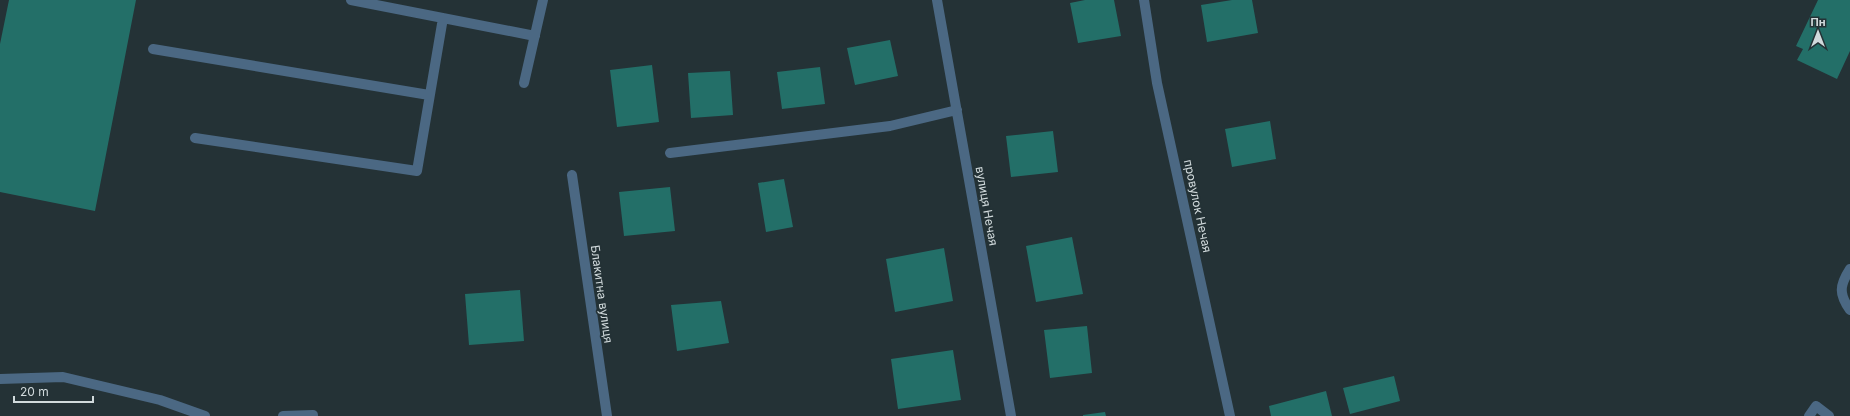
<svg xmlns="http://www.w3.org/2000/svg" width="1850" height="416" font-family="Inter,sans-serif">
<rect width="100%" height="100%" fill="#243236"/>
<path fill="#236f68" d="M9,0h127l-41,211 -95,-19v-148z
M1085,0h29l7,36 -43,7 -8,-40z
M1232,0h20l6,33 -51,9 -6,-37z
M1818,0h32v51l-13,28 -40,-19 6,-11 -7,-3z
M890,40l8,36 -43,9 -8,-37z
M652,65l7,57 -42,5 -7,-57z
M820,67l5,37 -43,5 -5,-37z
M730,71l3,44 -42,3 -3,-45z
M1270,121l6,38 -44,8 -7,-38z
M1053,131l5,41 -47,5 -5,-41z
M784,179l9,48 -27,5 -8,-49z
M670,187l5,44 -51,5 -5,-44z
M1072,237l11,57 -47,8 -10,-56z
M944,248l9,53 -58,11 -9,-53z
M520,290l4,51 -55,4 -4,-51z
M721,301l8,42 -52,8 -6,-46z
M1087,326l5,47 -42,5 -6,-48z
M953,350l8,50 -63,9 -7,-50z
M1394,376l6,25 -50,13 -7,-26z
M1326,391l6,25h-61l-2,-10z
M1105,412l1,4h-23v-1z"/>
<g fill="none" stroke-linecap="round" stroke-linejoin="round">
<path stroke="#4b6883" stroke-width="10" d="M351,0l184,36
M153,49l276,46
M524,83l19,-83
M195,138l222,33 26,-153
M1850,269c-11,17 -11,25 0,41
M0,379l63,-2 97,23 45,16
M283,416l30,-1
M1809,416l7,-10 13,10"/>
<path stroke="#4b6883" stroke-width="10" d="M937,0l74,416
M1144,0l13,83 73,333
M670,153l220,-27 67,-16
M572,175l35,241"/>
</g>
<g text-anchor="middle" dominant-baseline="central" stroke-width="3.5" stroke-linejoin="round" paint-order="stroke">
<g font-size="12" fill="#d1dadc" stroke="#243236">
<text transform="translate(987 206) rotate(80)">вулиця Нечая</text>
<text transform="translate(1198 206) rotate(78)">провулок Нечая</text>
<text transform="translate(602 294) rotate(82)">Блакитна вулиця</text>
</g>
</g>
<g transform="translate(1818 32)" stroke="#243236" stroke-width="3" paint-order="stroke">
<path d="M0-3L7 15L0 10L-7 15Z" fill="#d1dadc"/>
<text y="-6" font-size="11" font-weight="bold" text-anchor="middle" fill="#d1dadc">Пн</text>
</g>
<path d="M14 396v6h79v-6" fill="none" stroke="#d1dadc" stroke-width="2"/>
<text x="20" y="396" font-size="12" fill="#d1dadc" stroke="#243236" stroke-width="3" paint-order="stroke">20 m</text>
</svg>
